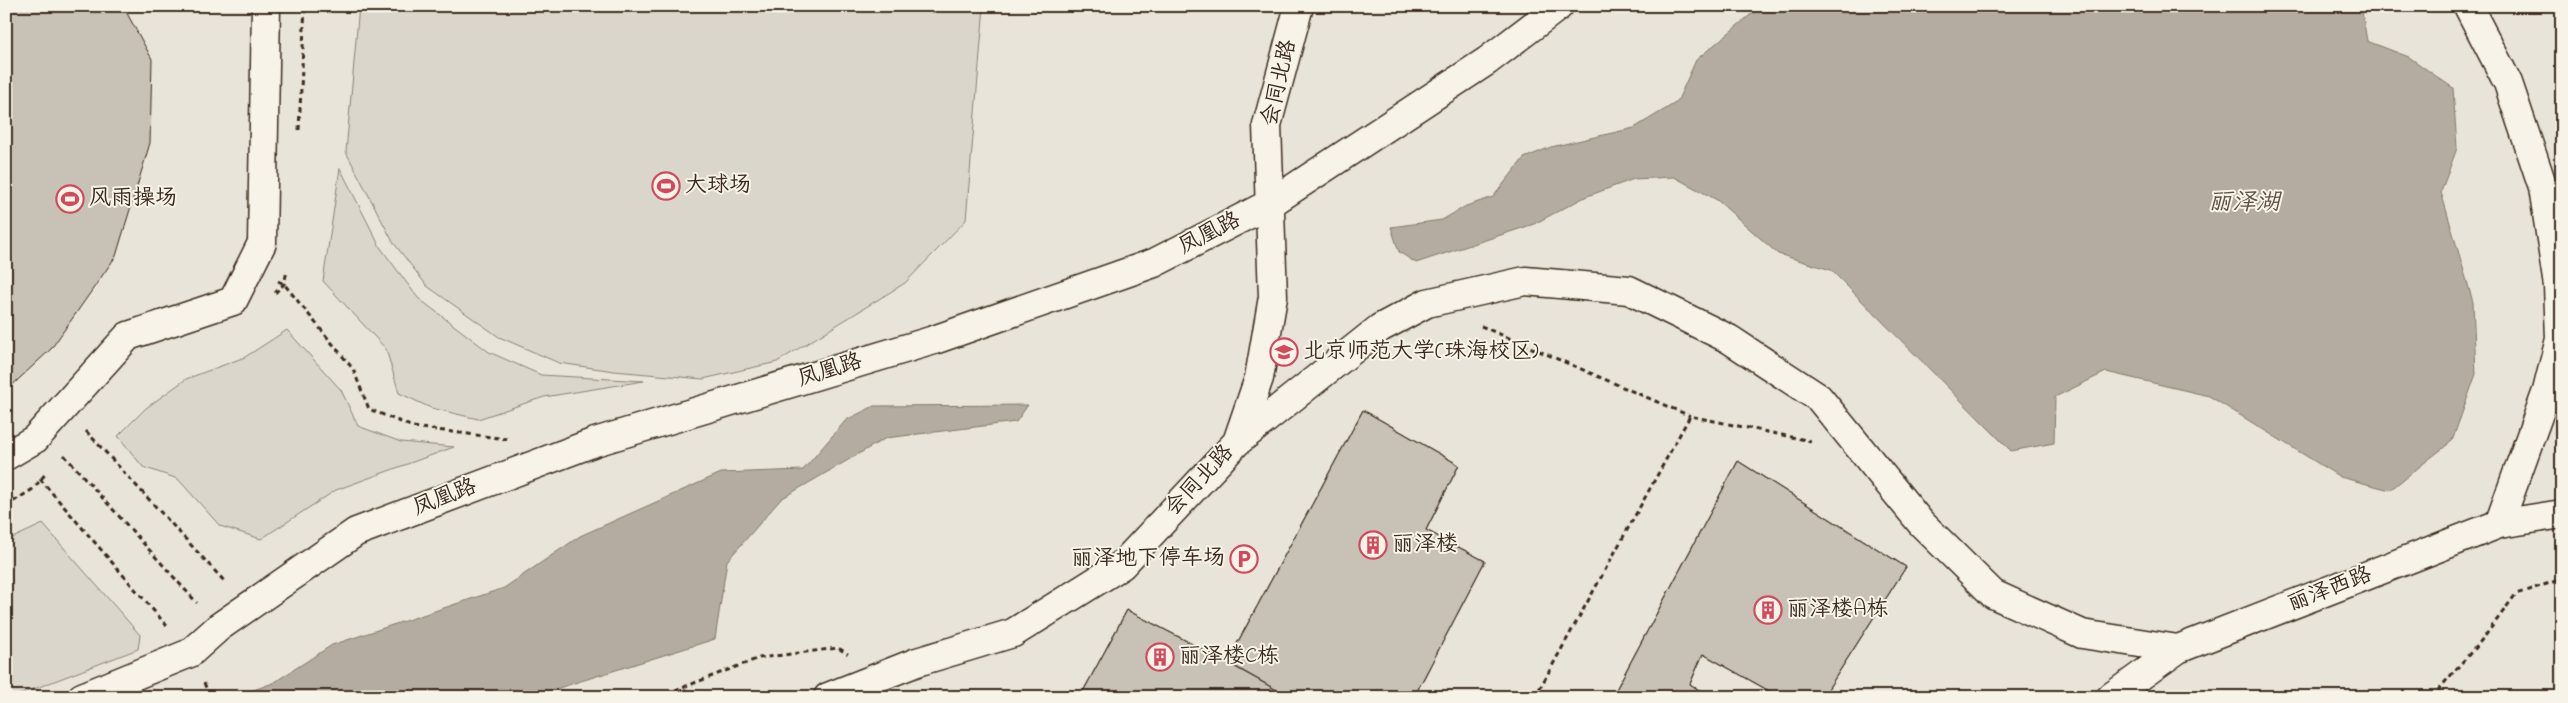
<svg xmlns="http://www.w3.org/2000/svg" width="2568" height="703" font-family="'Indie Flower','LXGW WenKai TC',sans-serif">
<rect width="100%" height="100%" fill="#f7f3e8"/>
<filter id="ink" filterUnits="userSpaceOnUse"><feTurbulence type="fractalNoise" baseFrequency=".02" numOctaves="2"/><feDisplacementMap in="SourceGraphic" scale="10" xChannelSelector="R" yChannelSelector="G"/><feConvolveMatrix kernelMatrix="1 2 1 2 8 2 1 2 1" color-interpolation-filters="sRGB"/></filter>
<g filter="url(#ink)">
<path fill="#e9e4d9" d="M6,6h2556v691h-2556z"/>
<path fill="#dbd6cb" stroke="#8b8074" d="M359,6h625l-18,214 -61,63 -128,79 -74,17 -89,-8 -55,-8 -60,-26 -72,-51 -34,-44 -47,-90z
M340,168l40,79 38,51 71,54 52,23 103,6 -100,16 -66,22 -47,-11 -32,-15 -13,-44 -63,-68z
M287,330l54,60 17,36 43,16 53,5 -118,43 -75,49 -41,-13 -42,-47 -35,-12 -25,-31 28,-28 40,-29 59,-22z
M43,524l97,111 -2,14 -125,48h-7v-156z"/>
<path fill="#b4aca0" stroke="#84786c" d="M1761,6h600l6,35 42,16 44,31 4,60 -16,44 32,110 3,72 -24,67 -62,49 -50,-13 -131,-81 -103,-24 -51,25 -1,46 -43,8 -180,-181 -53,-16 -61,-54 -43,-23 -40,2 -49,18 -51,27 -118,39 -17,-11 -8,-25 51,-7 24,-14 27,-9 31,-39 27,-11 83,-19 43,-26 19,-42z
M1028,405l-12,17 -130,16 -105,61 -54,62 -12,78 -185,58h-296l39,-14 59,-38 172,-57 76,-52 141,-63 82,-3 43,-50 28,-14z"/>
<path fill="#c8c1b6" stroke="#3b2a1e" d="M6,6h117l29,53 -2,84 -34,113 -65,93 -45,42z
M1363,410l96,55 -33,65 59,31 -71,136h-125l-62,-35z
M1363,410l96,55 -33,65 59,31 -71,136h-334l47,-87 100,52z
M1738,461l168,106 -83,130h-43l-77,-43 -13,30 20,13h-98z
M1738,461l168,106 -83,130h-43l-77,-43 -13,30 20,13h-98z
M1127,610l81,42 81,45h-209z"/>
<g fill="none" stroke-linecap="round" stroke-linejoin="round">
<g stroke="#3b2a1e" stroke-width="31">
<path id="minor" d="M2468,6l40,77 35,104 15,99 2,53 -13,52 -48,133
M1237,442l143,-114 47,-25 98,-22 104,9 100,49 90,59 102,125 72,71 89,40 96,15
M6,456l29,-17 93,-103 105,-35 29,-58 4,-237
M82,697l108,-44 29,-26 137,-95 239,-90 339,-102 220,-77 117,-60 216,-142 72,-55
M828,697l89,-35 96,-29 109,-68 115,-123 22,-64 14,-81 -6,-172 32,-119
M2111,697l67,-48 321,-125 63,-10"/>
</g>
<path stroke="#3b2a1e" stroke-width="3" stroke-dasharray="5 4" stroke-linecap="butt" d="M299,130l6,-124
M278,281l6,3 69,85 16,40 44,18 94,12
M275,293l9,-9 3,-13
M1481,326l209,90
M86,431l140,152
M64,455l133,148
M40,479l127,147
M6,506l27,-17 14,-17
M204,683l6,14
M658,697l101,-39 79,-10 10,6
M1535,697l155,-281 121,25
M2432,697l53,-61 31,-42 46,-15"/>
<use href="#minor" stroke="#f7f3e8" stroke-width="28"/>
</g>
</g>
<defs>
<g id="stadium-ring" transform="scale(1.4375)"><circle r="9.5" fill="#f7f3e8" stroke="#d1495b" stroke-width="1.5"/><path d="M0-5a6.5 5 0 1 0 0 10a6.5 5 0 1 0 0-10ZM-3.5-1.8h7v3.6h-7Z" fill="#d1495b"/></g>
<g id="university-ring" transform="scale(1.4375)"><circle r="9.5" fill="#f7f3e8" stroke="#d1495b" stroke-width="1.5"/><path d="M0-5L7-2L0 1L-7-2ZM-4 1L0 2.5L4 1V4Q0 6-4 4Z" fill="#d1495b"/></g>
<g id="building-ring" transform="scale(1.4375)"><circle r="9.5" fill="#f7f3e8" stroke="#d1495b" stroke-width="1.5"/><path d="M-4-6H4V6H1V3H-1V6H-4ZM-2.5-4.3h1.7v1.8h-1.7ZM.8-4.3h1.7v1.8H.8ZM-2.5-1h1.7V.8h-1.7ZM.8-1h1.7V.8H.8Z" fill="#d1495b"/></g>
<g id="parking-ring" transform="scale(1.4375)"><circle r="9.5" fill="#f7f3e8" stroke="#d1495b" stroke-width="1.5"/><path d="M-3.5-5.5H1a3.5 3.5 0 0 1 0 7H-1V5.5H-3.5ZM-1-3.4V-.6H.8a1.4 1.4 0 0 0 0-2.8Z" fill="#d1495b"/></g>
</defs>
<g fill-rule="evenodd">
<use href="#stadium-ring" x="666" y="186"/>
<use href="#stadium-ring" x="70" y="199"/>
<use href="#university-ring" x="1284" y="352"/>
<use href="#building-ring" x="1373" y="545"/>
<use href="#parking-ring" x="1244" y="559"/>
<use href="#building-ring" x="1768" y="610"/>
<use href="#building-ring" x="1160" y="657"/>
</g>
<g text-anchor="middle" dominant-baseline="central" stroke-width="4" stroke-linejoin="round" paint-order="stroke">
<g font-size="22" fill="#3b2a1e" stroke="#f7f3e8">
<text transform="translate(1280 83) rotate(-77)">会同北路</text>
<text transform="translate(1210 234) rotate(-27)">凤凰路</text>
<text transform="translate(830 371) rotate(-17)">凤凰路</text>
<text transform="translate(1200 481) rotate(-47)">会同北路</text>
<text transform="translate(445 498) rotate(-21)">凤凰路</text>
<text transform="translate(2330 590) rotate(-21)">丽泽西路</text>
</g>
<g font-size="22" fill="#3b2a1e" stroke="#f7f3e8" text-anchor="start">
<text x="685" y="186">大球场</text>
<text x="89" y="199">风雨操场</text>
<text x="1303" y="352">北京师范大学(珠海校区)</text>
<text x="1392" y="545">丽泽楼</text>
<text x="1225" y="559" text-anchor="end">丽泽地下停车场</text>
<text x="1787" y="610">丽泽楼A栋</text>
<text x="1179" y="657">丽泽楼C栋</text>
</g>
<g font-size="24" font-style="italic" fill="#5f5145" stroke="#f7f3e8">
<text x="2244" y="203">丽泽湖</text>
</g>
</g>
<rect width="2568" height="703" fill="none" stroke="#f7f3e8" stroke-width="25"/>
<rect x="12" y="12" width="2543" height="678" fill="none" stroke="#3b2a1e" stroke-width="2" filter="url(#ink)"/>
</svg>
